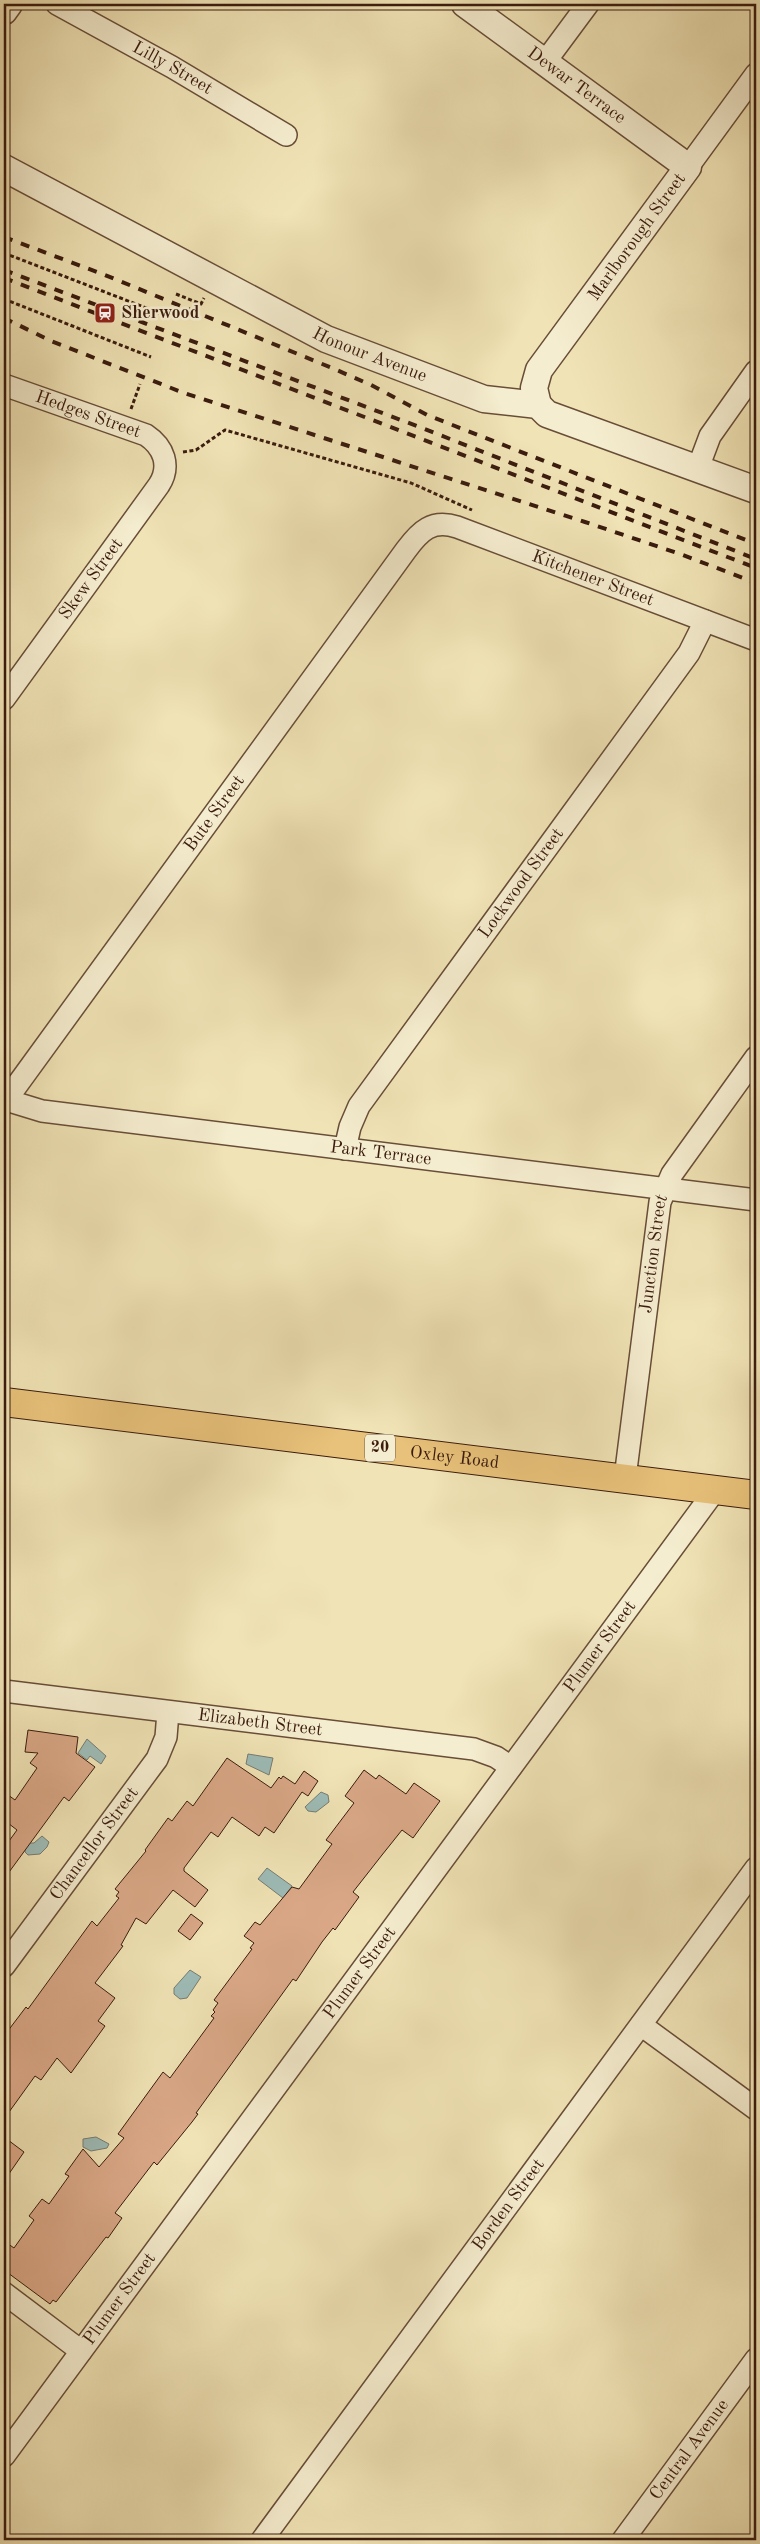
<svg xmlns="http://www.w3.org/2000/svg" width="760" height="2544" font-family="'Old Standard TT',serif">
<rect width="100%" height="100%" fill="#f0e3b5"/>
<filter id="stains"><feTurbulence type="fractalNoise" baseFrequency=".004" numOctaves="4"/><feColorMatrix values="0 0 0 0 .2 0 0 0 0 .09 0 0 0 0 .02 0 0 0 .5 -.17"/></filter>
<radialGradient id="worn" r=".72"><stop offset=".6" stop-color="#630" stop-opacity="0"/><stop offset="1" stop-color="#630" stop-opacity=".3"/></radialGradient>
<path fill="#9dbcb7" stroke="#757c73" d="M87,1739l19,17 -5,8 -11,-8 -3,4 -9,-7z
M248,1754l25,4 -4,17 -23,-11z
M321,1792l7,3 1,7 -13,10 -8,-1 -3,-4z
M42,1836l7,6 -2,5 -7,7 -12,1 -3,-3v-4l4,-5h5z
M267,1868l25,18 -9,12 -25,-19z
M190,1970l11,7 -14,21 -7,1 -6,-5v-6z
M96,2137l13,7 -2,4 -16,3 -8,-4v-8z"/>
<path fill="#daa887" stroke="#3a1b0e" d="M28,1730l50,7 -2,16 19,14 -26,34 -5,-4 -60,82v-31l13,-18 -13,-10v-28l11,8 22,-32 -7,-5 8,-10 -13,-1z
M227,1758l44,30 8,-11 2,2 2,-3 12,8 9,-13 14,10 -10,15 -6,-4 -28,41 -9,-6 -6,9 -27,-19 -14,20 -7,-5 -27,36v3l24,19 -13,17 -22,-17 -27,34 -10,-6 -15,27 2,1 -28,37 20,15 -17,23 7,5 -34,47 -14,-15 -16,22 -6,-4 -31,43v-83l22,-29 2,2 64,-88 5,5 22,-28 -3,-2 3,-4 -4,-3 31,-38 -1,-1 23,-32 4,3 15,-20 6,5z
M364,1770l12,9 3,-4 27,19 8,-11 26,18 -27,37 -11,-8 -20,25 -29,37 6,5 -24,33 -2,-2 -11,14 -26,39 -3,-2 -97,134 2,1 -6,8 -35,43 -3,-3 -39,51 7,5 -14,20 -2,-1 -50,65 -3,-2 -3,4 -46,-34v-29l10,7 20,-28 -5,-4 13,-17 7,5 20,-28 -4,-2 18,-25 16,18 25,-29 -6,-4 45,-62 7,6 44,-60 -3,-2 4,-4 -2,-2 5,-7 -4,-3 38,-51 -2,-1 4,-5 -10,-7 11,-14 5,3 32,-38 7,2 33,-45 -6,-4 28,-37 -9,-7z
M191,1914l12,9 -13,17 -12,-9z
M4,2137l20,15 -20,29z"/>
<g fill="none" stroke-linecap="round" stroke-linejoin="round">
<g stroke="#684d38" stroke-width="24">
<g id="minor">
<path id="s1" d="M57,4l115,63 114,68"/>
<path d="M545,62l43,-58"/>
<path d="M688,167l68,-93"/>
<path id="s2" d="M4,385l142,50c18,12 25,31 13,50l-155,214"/>
<path d="M698,468l12,-32 46,-65"/>
<path id="s3" d="M6,1100l36,11 714,89"/>
<path id="s4" d="M4,1103l402,-553c14,-19 26,-31 51,-23l299,113"/>
<path id="s5" d="M345,1149l5,-22 9,-21 330,-453 16,-32"/>
<path id="s6" d="M625,1478l35,-276 12,-28 84,-117"/>
<path id="s7" d="M4,1691l470,58 22,8 15,10"/>
<path id="s8" d="M4,1966l153,-207 9,-22 2,-25"/>
<path d="M641,2025l115,84"/>
<path d="M4,2293l77,58"/>
<path id="s9" d="M4,2456l712,-967"/>
<path id="s10" d="M262,2540l494,-672"/>
<path id="s11" d="M623,2540l133,-181"/>
</g>
</g>
<g stroke="#684d38" stroke-width="29">
<g id="tertiary">
<path id="s12" d="M465,4l223,163 -149,203 -5,18 4,17"/>
<path d="M4,11l5,-7"/>
<path id="s13" d="M4,168l322,171 158,60 54,6 9,9 209,76"/>
</g>
</g>
<g stroke="#3a1b0e" stroke-width="30">
<g id="primary">
<path id="s14" d="M4,1402l752,93"/>
</g>
</g>
<path stroke="#3a1b0e" stroke-width="3" stroke-dasharray="4 2.5" stroke-linecap="butt" d="M4,253l163,63
M176,294l25,10 3,-6
M4,299l147,58
M131,409l9,-25
M183,452l13,-2 29,-20 186,53 61,27"/>
<use href="#minor" stroke="#f5edcf" stroke-width="21"/>
<use href="#tertiary" stroke="#f5edcf" stroke-width="26"/>
<use href="#primary" stroke="#e8c27a" stroke-width="28"/>
<path stroke="#3a1b0e" stroke-width="4" stroke-dasharray="9 9" stroke-linecap="butt" d="M4,237l101,38 227,93 39,17 56,30 329,129
M4,270l418,158 334,131
M4,278l752,290
M4,318l47,23 133,52 401,129 98,33 73,28"/>
</g>
<defs>
<g id="station-square" transform="scale(1.125)"><rect x="-9" y="-9" width="18" height="18" rx="4" fill="#8f2418" stroke="#f5edcf"/><path d="M-3-6H3Q5-6 5-4V2Q5 4 3 4L4.5 6H3L1.5 4h-3L-3 6H-4.5L-3 4Q-5 4-5 2V-4Q-5-6-3-6ZM-3.5-4v3h7v-3ZM-3.5 1v1.5H-2V1ZM2 1v1.5H3.5V1Z" fill="#fff"/></g>
</defs>
<g fill-rule="evenodd">
<use href="#station-square" x="105" y="313"/>
</g>
<g text-anchor="middle" dominant-baseline="central" stroke-width="5" stroke-linejoin="round" paint-order="stroke">
<rect fill="#f5edcf" stroke="#725a48" stroke-width="1" x="365" y="1434.5" width="30" height="27" rx="4"/>
<g font-size="16" font-weight="bold" fill="#3a1b0e">
<text x="380" y="1448">20</text>
</g>
<g font-size="18" fill="#3a1b0e" stroke="#f5edcf">
<text stroke="none"><textPath href="#s1" startOffset="132">Lilly Street</textPath></text>
<text stroke="none"><textPath href="#s12" startOffset="138">Dewar Terrace</textPath></text>
<text transform="translate(637 237) rotate(-54)">Marlborough Street</text>
<text stroke="none"><textPath href="#s13" startOffset="411">Honour Avenue</textPath></text>
<text stroke="none"><textPath href="#s2" startOffset="89">Hedges Street</textPath></text>
<text transform="translate(91 579) rotate(-54)">Skew Street</text>
<text stroke="none"><textPath href="#s4" startOffset="890">Kitchener Street</textPath></text>
<text stroke="none"><textPath href="#s4" startOffset="358">Bute Street</textPath></text>
<text stroke="none"><textPath href="#s5" startOffset="321">Lockwood Street</textPath></text>
<text stroke="none"><textPath href="#s3" startOffset="379">Park Terrace</textPath></text>
<text stroke="none"><textPath href="#s6" startOffset="226">Junction Street</textPath></text>
<text stroke="none"><textPath href="#s14" startOffset="454">Oxley Road</textPath></text>
<text stroke="none"><textPath href="#s9" startOffset="1005">Plumer Street</textPath></text>
<text stroke="none"><textPath href="#s7" startOffset="258">Elizabeth Street</textPath></text>
<text stroke="none"><textPath href="#s8" startOffset="152">Chancellor Street</textPath></text>
<text stroke="none"><textPath href="#s9" startOffset="600">Plumer Street</textPath></text>
<text stroke="none"><textPath href="#s10" startOffset="416">Borden Street</textPath></text>
<text stroke="none"><textPath href="#s9" startOffset="195">Plumer Street</textPath></text>
<text stroke="none"><textPath href="#s11" startOffset="112">Central Avenue</textPath></text>
</g>
<g font-size="18" font-weight="bold" fill="#3a1b0e" stroke="#f5edcf" text-anchor="start">
<text x="121" y="313">Sherwood</text>
</g>
</g>
<rect width="760" height="2544" fill="none" stroke="#f0e3b5" stroke-width="20"/>
<rect x="5" y="5" width="750" height="2534" fill="none" stroke="#3a1b0e" stroke-width="2.5"/>
<rect x="10" y="10" width="740" height="2524" fill="none" stroke="#3a1b0e"/>
<rect width="100%" height="100%" filter="url(#stains)"/>
<rect width="100%" height="100%" fill="url(#worn)"/>
</svg>
